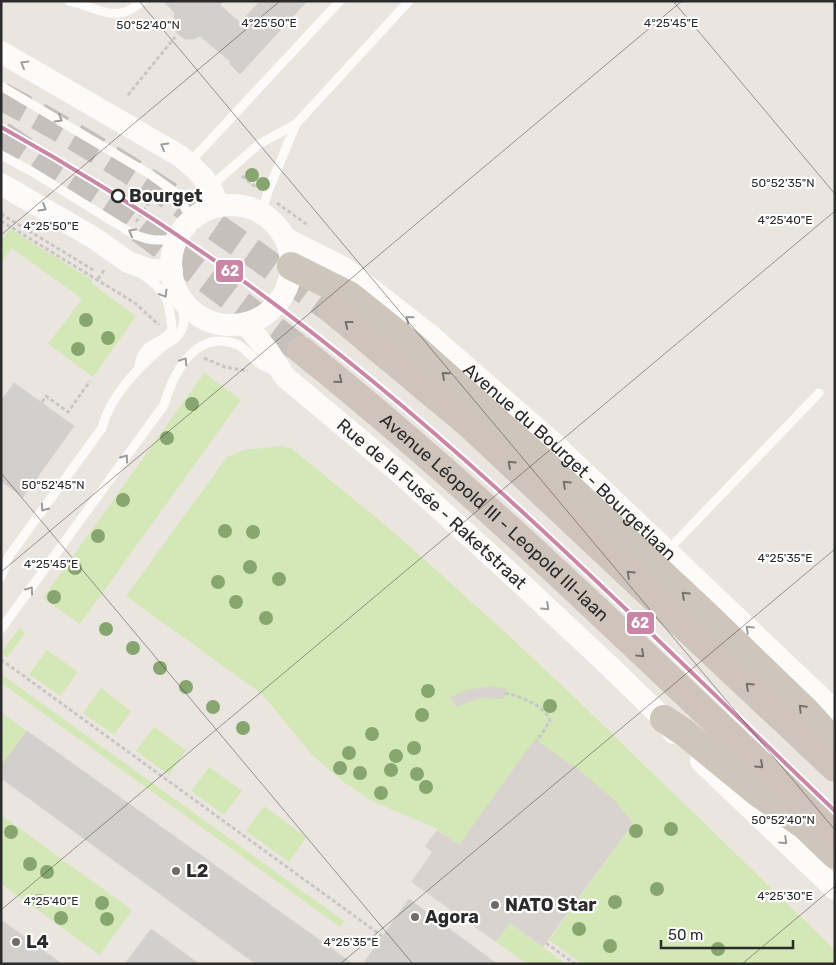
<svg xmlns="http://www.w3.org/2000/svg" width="836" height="965" font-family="Rubik,sans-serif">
<rect width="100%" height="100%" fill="#ebe5e0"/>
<path fill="#d3e8b6" d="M10,229l79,49 3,2 -1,3 45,33 -43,61 -45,-33 34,-45 -70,-51 -11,15v-22z
M204,373l37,27 -161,224 -37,-26z
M281,446l10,2 99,81 104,93 77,72 264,256v14h-253l-33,-24 84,-117c-29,-34 -61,-58 -98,-83l-76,106 -23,-18 -62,-26 -29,-19 -32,-27 -51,-62 -136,-98 101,-139 17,-7z
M19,628l6,5 -18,25 -6,-5z
M47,650l31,22 -18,24 -31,-22z
M1,674l343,247 -4,6 -339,-244z
M101,688l30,23 -17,24 -31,-22z
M1,712l26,19 -26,35z
M154,727l32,23 -17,25 -33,-24z
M209,767l33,24 -18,24 -33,-24z
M264,806l42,31 -17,25 -43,-31z
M1,815l131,95 -32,45 -99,-71z
M510,923l56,41h-39l-31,-22z"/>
<path fill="#d9d3cf" d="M490,686l16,2 -2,11 -24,-1 -24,9 -6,-10 17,-7z
M535,739l53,38 26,23 19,23 -90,124 -33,-24 -14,19 -85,-60 21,-30 -7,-6 12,-16 22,15z"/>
<path fill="#d3cfcc" stroke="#d6d1cc" d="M163,1h61l-4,4 20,18 20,-22h47l-67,73 -11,-11 2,-1 -31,-26 -6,3h-9l-8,-6 -4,-8 2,-12z
M14,383l60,43 -51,71 -22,-16v-80z
M27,731l326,233h-97l-255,-186v-12z
M409,899l77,57 -6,8h-117z
M1,920l61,44h-61z
M151,929l48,35h-74z
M486,956l11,8h-17z"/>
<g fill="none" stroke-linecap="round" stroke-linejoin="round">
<path stroke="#c5c0bc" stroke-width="28" stroke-dasharray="28 14" stroke-linecap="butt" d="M1,96c119,62 223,135 331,214
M1,135l111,73 189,142"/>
<path stroke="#c8c7c7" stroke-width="3" stroke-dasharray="4 2.5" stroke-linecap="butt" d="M128,95l47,-58
M242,176l14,11
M145,194l4,-6
M277,203l32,23
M1,214l94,57
M1,221l134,82 24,22
M136,222l19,-28
M98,279l7,-10
M204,358l21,9 23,4
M42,402l4,-6 22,16 22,-31
M1,663l2,-2 379,275
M505,693c15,3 41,13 45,28l-13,20
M546,943l29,21"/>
<path stroke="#fcfbfa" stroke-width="9" d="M69,1l11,3 3,-3
M80,4c25,8 40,18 62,-3
M1,86l150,89 25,18 16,27
M1,155l30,16 102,63c17,7 28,8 46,3
M189,163l151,-162
M210,187l49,-43 37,-20
M261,213l8,-24 27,-65 113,-123
M139,367c3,-27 21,-20 33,-37 -2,-28 -5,-39 -29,-55
M668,550l151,-157
M1,577l8,-21 93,-128c8,-32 35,-59 59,-80 7,-6 16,-8 20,-17 6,-11 1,-23 -1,-35
M1,629l163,-224c9,-31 31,-76 72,-61 10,4 15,13 24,20 4,3 9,4 13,7"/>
<g stroke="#fcfbfa" stroke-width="22">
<path d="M1,52l179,104c16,13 35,30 37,51"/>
<path d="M1,184l93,54 34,24 22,8 22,1"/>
<circle cx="231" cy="265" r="60"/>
<path id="s1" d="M285,238l59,30 87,68 120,105 284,270"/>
<path id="s2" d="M246,324l22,27 17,26 115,96 98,89 104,97 62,60 10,14"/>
<path d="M701,761l134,128"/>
</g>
<path stroke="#cfc6bb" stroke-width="28" d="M291,266l58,29 65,52 121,108 164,153 105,101 31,34
M664,719l21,14 73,60 47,33 30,29"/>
<g stroke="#cfc4bc" stroke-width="28">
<path d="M332,310l138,115 365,343"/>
<path id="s3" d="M301,350c188,150 359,321 534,485"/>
</g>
<g stroke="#fff" stroke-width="8">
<path id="tram-1" d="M1,127c88,49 171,102 252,161 210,153 395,344 582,523"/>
</g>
<use href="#tram-1" stroke="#ca86a5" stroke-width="4"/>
</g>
<g fill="#87a66f">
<circle cx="252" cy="175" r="7"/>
<circle cx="263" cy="184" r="7"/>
<circle cx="86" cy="320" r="7"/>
<circle cx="108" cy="338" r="7"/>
<circle cx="78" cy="349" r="7"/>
<circle cx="192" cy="404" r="7"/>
<circle cx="167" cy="438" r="7"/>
<circle cx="123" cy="500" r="7"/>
<circle cx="225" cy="531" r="7"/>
<circle cx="253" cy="532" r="7"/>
<circle cx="98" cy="536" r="7"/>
<circle cx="250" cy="567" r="7"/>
<circle cx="75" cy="568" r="7"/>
<circle cx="279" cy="579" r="7"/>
<circle cx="218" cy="582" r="7"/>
<circle cx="54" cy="597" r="7"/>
<circle cx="236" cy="602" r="7"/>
<circle cx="266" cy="618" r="7"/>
<circle cx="106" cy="629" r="7"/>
<circle cx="133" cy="648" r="7"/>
<circle cx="160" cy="668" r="7"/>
<circle cx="186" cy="687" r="7"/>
<circle cx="428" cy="691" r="7"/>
<circle cx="550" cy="706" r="7"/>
<circle cx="213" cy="707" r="7"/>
<circle cx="422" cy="715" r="7"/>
<circle cx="243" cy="728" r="7"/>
<circle cx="372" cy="734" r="7"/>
<circle cx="414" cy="748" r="7"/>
<circle cx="349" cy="753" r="7"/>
<circle cx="396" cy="756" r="7"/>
<circle cx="340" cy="768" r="7"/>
<circle cx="391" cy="770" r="7"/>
<circle cx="360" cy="773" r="7"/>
<circle cx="417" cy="774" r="7"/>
<circle cx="426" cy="787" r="7"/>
<circle cx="381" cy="793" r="7"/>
<circle cx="671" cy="829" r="7"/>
<circle cx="636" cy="831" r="7"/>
<circle cx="11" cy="832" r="7"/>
<circle cx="30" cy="864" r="7"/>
<circle cx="47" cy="872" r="7"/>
<circle cx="657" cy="889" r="7"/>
<circle cx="39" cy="901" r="7"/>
<circle cx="615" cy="902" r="7"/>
<circle cx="102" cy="903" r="7"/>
<circle cx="61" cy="918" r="7"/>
<circle cx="107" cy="919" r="7"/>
<circle cx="579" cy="929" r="7"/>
<circle cx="610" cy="946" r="7"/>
<circle cx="718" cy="949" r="7"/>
</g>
<defs><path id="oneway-chevron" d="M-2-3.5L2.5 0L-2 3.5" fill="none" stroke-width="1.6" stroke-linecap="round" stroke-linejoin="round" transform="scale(1.25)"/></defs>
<g stroke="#9e9d9d">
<use href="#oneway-chevron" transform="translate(24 64) rotate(-150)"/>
<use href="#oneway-chevron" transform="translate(59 119) rotate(31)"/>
<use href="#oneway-chevron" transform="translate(164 146) rotate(-150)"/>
<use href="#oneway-chevron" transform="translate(43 208) rotate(31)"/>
<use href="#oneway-chevron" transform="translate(132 232) rotate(-151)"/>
<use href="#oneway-chevron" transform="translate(164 294) rotate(59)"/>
<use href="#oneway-chevron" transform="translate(409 319) rotate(-141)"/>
<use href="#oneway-chevron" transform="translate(184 361) rotate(-56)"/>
<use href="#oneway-chevron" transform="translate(125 458) rotate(-54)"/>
<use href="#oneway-chevron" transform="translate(44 508) rotate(126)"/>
<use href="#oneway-chevron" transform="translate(30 590) rotate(-54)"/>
<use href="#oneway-chevron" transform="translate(546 607) rotate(43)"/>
<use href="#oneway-chevron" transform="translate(749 629) rotate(-136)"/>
<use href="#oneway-chevron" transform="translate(784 841) rotate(44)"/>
</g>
<g stroke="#75706c">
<use href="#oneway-chevron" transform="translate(348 324) rotate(-142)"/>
<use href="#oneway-chevron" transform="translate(339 380) rotate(39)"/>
<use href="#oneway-chevron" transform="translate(511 464) rotate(-137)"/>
<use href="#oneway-chevron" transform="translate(630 574) rotate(-137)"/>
<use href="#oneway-chevron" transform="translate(641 654) rotate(43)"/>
<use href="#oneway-chevron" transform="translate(749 686) rotate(-137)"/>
<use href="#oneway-chevron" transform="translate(760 765) rotate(43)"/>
</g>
<g stroke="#75716c">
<use href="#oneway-chevron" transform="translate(445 375) rotate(-139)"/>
<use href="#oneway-chevron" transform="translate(566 484) rotate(-137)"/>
<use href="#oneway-chevron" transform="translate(685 595) rotate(-137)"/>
<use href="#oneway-chevron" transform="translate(802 708) rotate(-135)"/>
</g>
<path fill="none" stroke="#2b2b2b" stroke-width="1" stroke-opacity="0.45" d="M139,1l696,829M673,1l162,193M1,235l279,-234M1,473l412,491M1,572l681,-571M1,910l834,-699M340,964l495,-415M742,964l93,-78"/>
<circle fill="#fff" stroke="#2b2b2b" stroke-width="2.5" cx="118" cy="196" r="6"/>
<g fill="#6e6c6a" stroke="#fff" stroke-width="2">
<circle cx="176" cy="871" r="5"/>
<circle cx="495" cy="905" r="5"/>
<circle cx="415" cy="917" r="5"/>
<circle cx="16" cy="942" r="5"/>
</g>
<g text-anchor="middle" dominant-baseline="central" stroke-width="4.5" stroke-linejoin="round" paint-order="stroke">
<g font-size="18" font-weight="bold" fill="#2b2b2b" stroke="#fff" text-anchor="start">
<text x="129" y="196">Bourget</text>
</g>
<g font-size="18" fill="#2b2b2b" stroke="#fff">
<text stroke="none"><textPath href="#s1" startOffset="364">Avenue du Bourget - Bourgetlaan</textPath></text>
<text stroke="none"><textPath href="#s2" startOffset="260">Rue de la Fusée - Raketstraat</textPath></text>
<text stroke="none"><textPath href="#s3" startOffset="256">Avenue Léopold III - Leopold III-laan</textPath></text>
</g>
<g font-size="18" font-weight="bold" fill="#2b2b2b" stroke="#fff" text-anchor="start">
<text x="186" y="871">L2</text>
<text x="505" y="905">NATO Star</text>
<text x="425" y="917">Agora</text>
<text x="26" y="942">L4</text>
</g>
</g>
<g font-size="12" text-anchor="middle" fill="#2b2b2b" stroke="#fff" stroke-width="4.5" stroke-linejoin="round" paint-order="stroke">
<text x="671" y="27">4°25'45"E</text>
<text x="269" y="27">4°25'50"E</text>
<text x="148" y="29">50°52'40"N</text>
<text x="783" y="187">50°52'35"N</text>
<text x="785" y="224">4°25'40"E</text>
<text x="51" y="230">4°25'50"E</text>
<text x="53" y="489">50°52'45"N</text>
<text x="785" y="562">4°25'35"E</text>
<text x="51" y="568">4°25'45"E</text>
<text x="783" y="824">50°52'40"N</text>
<text x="785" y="900">4°25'30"E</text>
<text x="51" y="905">4°25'40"E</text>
<text x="351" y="946">4°25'35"E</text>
</g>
<g stroke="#fff" stroke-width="2">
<rect x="215" y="259" width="29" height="24" rx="5" fill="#ca86a5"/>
<rect x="626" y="611" width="29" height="24" rx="5" fill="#ca86a5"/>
</g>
<g font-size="14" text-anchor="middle" font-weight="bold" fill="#fff">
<text x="230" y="276">62</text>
<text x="640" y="628">62</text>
</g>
<rect width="836" height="965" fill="none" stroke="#2b2b2b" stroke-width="5"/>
<path d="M661 940v8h132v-8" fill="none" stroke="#2b2b2b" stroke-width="2.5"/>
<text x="668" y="940" font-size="15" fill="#2b2b2b" stroke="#ffffff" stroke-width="4" paint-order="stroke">50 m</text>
</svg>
